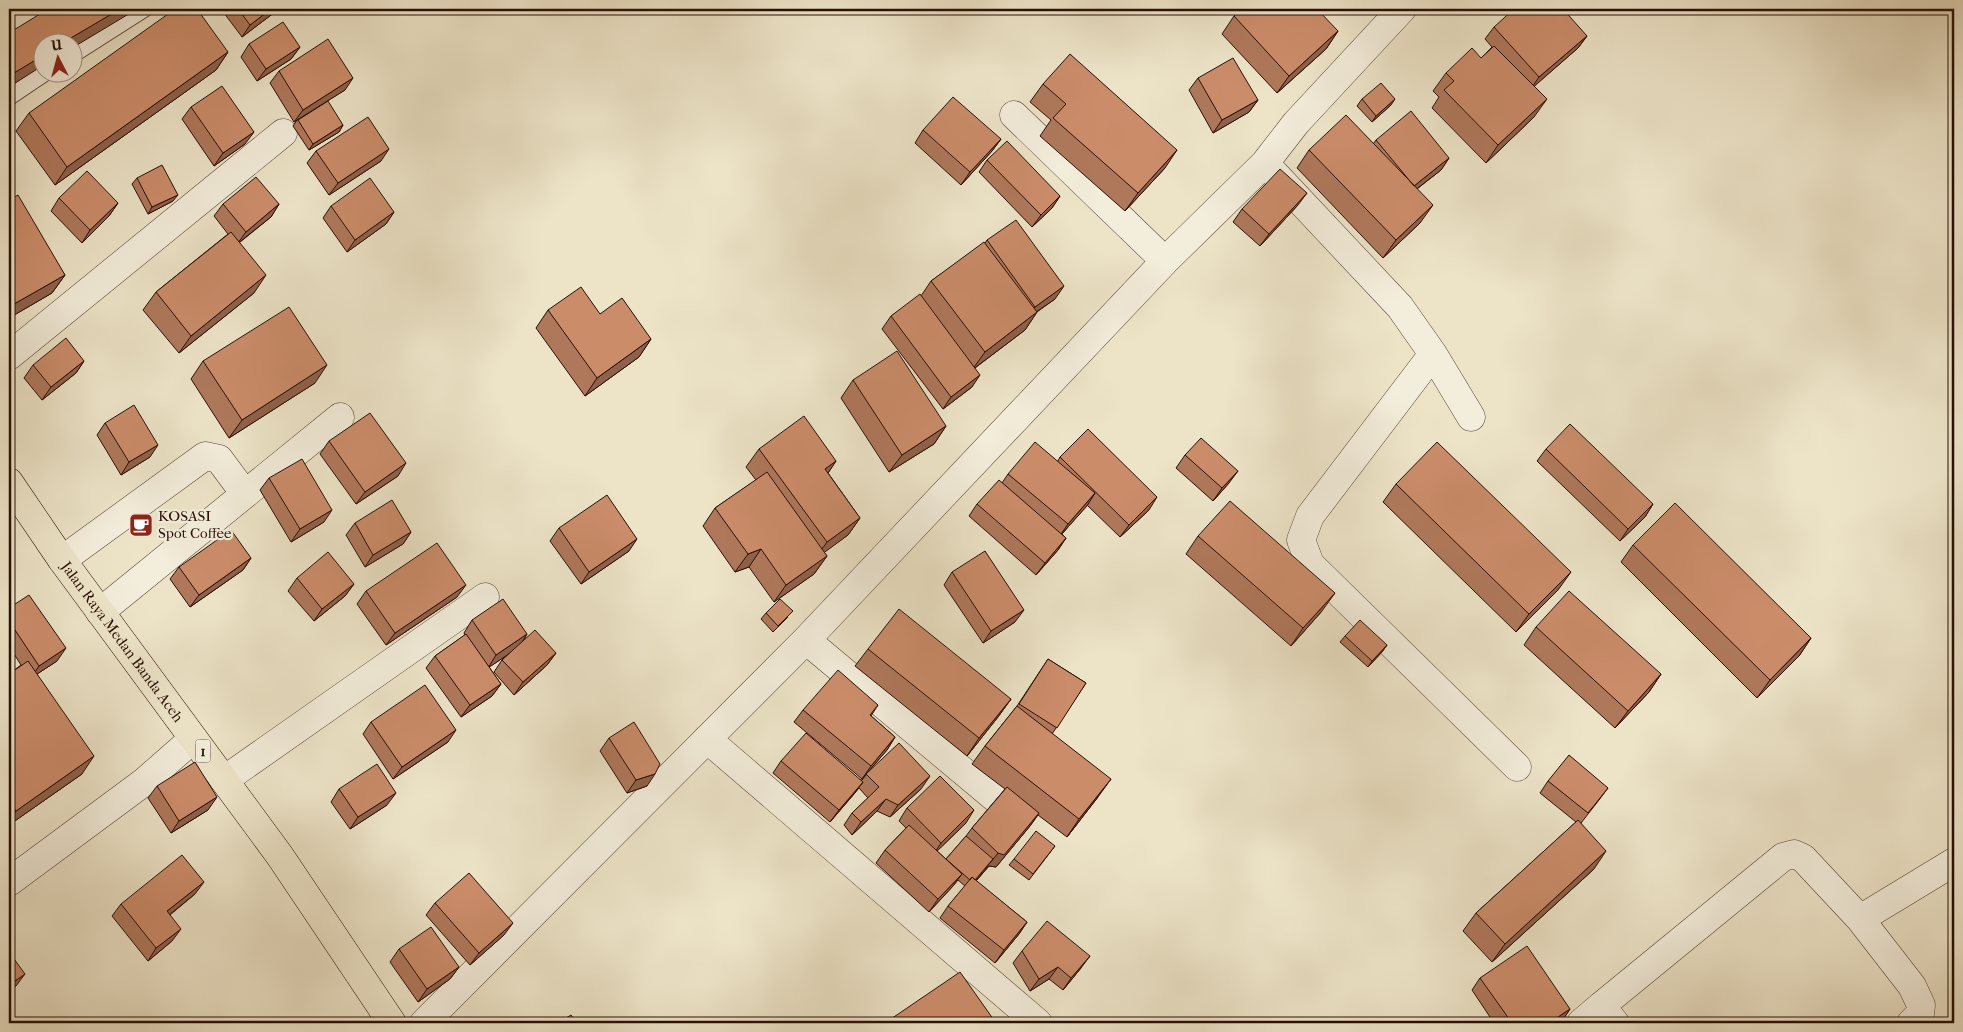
<svg xmlns="http://www.w3.org/2000/svg" width="1963" height="1032" font-family="'IM FELL French Canon',serif">
<rect width="100%" height="100%" fill="#ede4c8"/>
<filter id="stains"><feTurbulence type="fractalNoise" baseFrequency=".004" numOctaves="4"/><feColorMatrix values="0 0 0 0 .2 0 0 0 0 .09 0 0 0 0 .02 0 0 0 .5 -.17"/></filter>
<radialGradient id="worn" r=".72"><stop offset=".6" stop-color="#630" stop-opacity="0"/><stop offset="1" stop-color="#630" stop-opacity=".3"/></radialGradient>
<g fill="none" stroke-linecap="round" stroke-linejoin="round">
<g stroke="#594436" stroke-width="18">
<path id="service" d="M72,55l72,-46
M9,97l37,-25"/>
</g>
<g stroke="#594436" stroke-width="29">
<path id="minor" d="M1014,115l151,146
M1275,174l125,133 33,47 -123,162 -9,24 9,24 207,203
M1433,354l38,63
M9,356l274,-223
M62,560l143,-104 14,3 26,35
M100,612l240,-195
M806,640l188,157
M707,739l331,284
M224,780l261,-183
M9,882l135,-100 49,-43
M1860,919l94,-57
M424,1023l382,-383 359,-379 100,-98 31,-40 106,-114
M1581,1023l20,-17
M1615,1023l-14,-17 182,-149 11,-3 9,4 57,61 52,67 9,19 -1,9 -9,9"/>
</g>
<g stroke="#280e05" stroke-width="29">
<g id="trunk">
<path id="s1" d="M9,482l53,78 218,296 112,167"/>
</g>
</g>
<use href="#service" stroke="#f3eddb" stroke-width="16"/>
<use href="#minor" stroke="#f3eddb" stroke-width="28"/>
<use href="#trunk" stroke="#ede4c8" stroke-width="28"/>
</g>
<path fill="#af785b" stroke="#280e05" d="M221,9h58l-37,28z
M1234,16l104,15 -12,18 -49,44 -55,-59z
M1494,27l93,9 -9,12 -44,38v31l-48,46 -54,-55 7,-11 -6,-6 13,-18 35,-15 11,-11 -7,-8z
M249,44l51,3 -9,12 -34,22 -16,-24z
M228,52l-12,18 -161,115 -39,-54 13,-18z
M279,71l66,19 -26,16 24,19 -4,7 -30,18 -16,-24 4,-6 -3,2 -24,-39z
M1198,78l60,22 -9,12 -36,21 -24,-43z
M1043,84l122,84 -40,43 -85,-75 11,-16 -21,-18z
M1362,99l29,6 -19,17 -15,-16z
M191,107l54,37 -31,22 -32,-47z
M923,130l78,9 -9,12 -31,34 -46,-42z
M1376,140l73,18 -8,12 -24,19 3,34 -37,35 -86,-90 12,-18 64,-6z
M316,151l65,10 -52,34 -22,-32z
M987,160l73,36 -8,12 -20,19 -53,-55z
M137,178l36,23 -25,13 -16,-30z
M59,198l59,5 -9,13 -27,27 -31,-32z
M9,200l56,75 -13,18 -43,25z
M223,204h56l-8,13 -32,26 15,50 -75,60 -36,-43 13,-18 72,-58 -14,-18z
M1298,205l-38,41 -27,-24 9,-13z
M331,206l63,6 -8,12 -39,28 -24,-34z
M987,240l68,59 -18,13 -12,18 -50,38 -3,19 -29,22 -61,-80 9,-13 30,-20 10,-15 54,-38z
M548,310l52,4 51,25 -12,18 -54,39 -49,-68z
M84,361l-8,12 -34,27 -18,-22 9,-13z
M203,361l112,22 -86,55 -38,-59z
M853,380l93,46 -12,18 -45,28 -48,-74z
M105,423l45,34 -29,18 -24,-40z
M329,441l69,35 -42,28 -36,-50z
M759,449l77,12 -8,12 32,45 -12,17 -24,17 3,4 -13,18 -40,28 -25,-35 -14,5 -32,-46 12,-18 41,-28 -10,-13z
M1546,449l107,55 -8,13 -25,24 -83,-80z
M1185,455l44,28 -16,18 -37,-33z
M1060,457l89,53 -29,27 -33,-32 -25,29 4,4 -8,12 -22,25 -67,-59 8,-12 25,-21 6,-9 50,-13z
M269,478l55,44 -33,20 -31,-52z
M1396,484l162,106 -42,42 -133,-130z
M355,523l56,9 -8,12 -38,23 -19,-32z
M559,528l70,23 -48,33 -31,-43z
M1198,536l124,75 -31,35 -105,-92z
M1633,545l178,93 -12,18 -42,42 -136,-136z
M251,558l-8,12 -53,37 -20,-28 9,-12z
M952,572l63,50 -32,21 -39,-58z
M297,578l57,6 -9,12 -31,25 -26,-30z
M366,591l91,6 -71,48 -29,-41z
M9,608l48,53 -20,13 45,100 -73,51v-151l12,-9 -12,-19z
M766,613l22,4 -15,15 -12,-13z
M472,620l55,14 -3,6 32,13 -9,12 -33,30 -20,-23 8,-12 7,-6 -20,13 12,17 -9,12 -31,21 -35,-49 9,-12 30,-21 -1,-2z
M1536,627l125,47 -12,18 -34,36 -91,-83z
M1345,636l42,9 -5,7 -14,15 -28,-25z
M868,649l143,50 -13,18 -31,39 -112,-90z
M1048,659l38,24 -34,51 46,63 -31,40 -29,-22 -8,11 -34,41 -7,-1 -13,15 51,41 -8,12 -24,29 -55,-45 8,-12 17,-20 -7,-6 -5,6 -24,26 -53,-49 9,-13 21,-22 -7,-7 8,-13 59,15 -29,28 9,8 20,-23 6,-8 33,-39 -33,-25 13,-18 32,-40z
M878,705l-7,11 24,21 -8,13 -20,23 54,16 -31,28 -13,-6 -25,24 -8,-10 8,-12 16,-15 -9,-10 -5,6 -24,28 -57,-49 8,-12 81,19 4,-5 -4,4 -68,-57 9,-12z
M371,722l77,20 -55,37 -30,-45z
M609,738l38,48 -20,7 -27,-42z
M1548,781l60,7 -9,12 -18,23 13,46 -102,93 -29,-31 13,-18 100,-91 -36,-29z
M157,786l51,24 -37,23 -23,-35z
M339,789l48,16 -37,24 -19,-27z
M1055,846l-26,34 -20,-15 5,-6z
M195,894l-25,21 2,26 -24,20 -36,-45 9,-12z
M435,903l69,32 -34,30 -44,-50z
M399,949l60,18 -9,12 -32,23 -28,-40z
M1022,951l59,17 -18,22 -14,-11 -19,12 -17,-28z
M1480,978l90,31 -8,12 -4,2h-64l-22,-33z"/>
<path fill="#8e624a" stroke="#280e05" d="M120,9h17l-65,39v-6h-8z
M271,9h8l-37,28 8,-12z
M1338,31l-12,18 -49,44 12,-17z
M1587,36l-9,12 -48,42 9,-13z
M300,47l-9,12 -34,22 9,-12z
M228,52l-12,18 -161,115 12,-18z
M42,56v10l-33,21v-11z
M353,78l-8,12 -51,32 9,-12z
M1395,99l-4,6 -19,17 4,-6z
M1547,99l-13,18 -48,46 12,-18z
M1258,100l-9,12 -36,21 9,-13z
M343,125l-4,7 -30,18 4,-6z
M254,132l-9,12 -31,22 9,-13z
M1001,139l-9,12 -31,34 9,-13z
M389,149l-8,12 -52,34 9,-12z
M1177,150l-12,18 -40,43 13,-18z
M1449,158l-8,12 -36,28 9,-12z
M1307,193l-9,12 -38,41 9,-12z
M178,195l-5,6 -25,13 4,-7z
M1060,196l-8,12 -20,19 9,-12z
M118,203l-9,13 -27,27 8,-13z
M279,204l-8,13 -34,27 9,-12z
M1433,205l-13,18 -37,35 13,-18z
M394,212l-8,12 -39,28 8,-12z
M65,275l-13,18 -43,25v-6l5,-8z
M266,275l-12,18 -75,60 12,-17z
M1064,286l-9,13 -29,20 9,-12z
M1037,312l-12,18 -53,40 13,-18z
M651,339l-12,18 -54,39 12,-18z
M84,361l-8,12 -34,27 9,-13z
M327,365l-12,18 -86,55 13,-18z
M980,375l-8,12 -29,22 8,-12z
M946,426l-12,18 -45,28 13,-17z
M158,445l-8,12 -29,18 8,-13z
M836,461l-12,18 1,-10z
M406,463l-8,13 -42,28 9,-12z
M1238,471l-9,12 -16,18 9,-13z
M1095,493l-8,13 -28,31 9,-13z
M1157,497l-8,13 -29,27 9,-12z
M1653,504l-8,13 -25,24 8,-12z
M332,510l-8,12 -33,20 9,-13z
M860,518l-12,17 -34,25 13,-18z
M411,532l-8,12 -38,23 8,-12z
M1066,538l-8,12 -22,25 9,-12z
M637,539l-8,12 -48,33 8,-12z
M761,549l-12,18 -14,5 13,-18z
M827,556l-13,18 -40,28 12,-17z
M251,558l-8,12 -53,37 9,-12z
M1571,572l-13,18 -42,42 13,-18z
M354,584l-9,12 -31,25 8,-12z
M466,585l-9,12 -71,48 9,-12z
M1335,593l-13,18 -31,35 12,-18z
M1024,610l-9,12 -32,21 8,-12z
M15,631l-6,9v-5z
M527,634l-8,13 -31,21 8,-13z
M1811,638l-12,18 -42,42 13,-18z
M1387,645l-5,7 -14,15 4,-6z
M66,648l-9,13 -26,17 8,-12z
M556,653l-9,12 -33,30 9,-13z
M1661,674l-12,18 -34,36 13,-17z
M501,684l-9,12 -31,21 9,-12z
M1011,699l-13,18 -31,39 12,-18z
M456,730l-8,12 -55,37 9,-12z
M895,737l-8,13 -25,29 9,-13z
M94,756l-12,18 -73,51v-5l7,-9z
M655,774l-8,12 -20,7 9,-13z
M930,776l-9,13 -31,28 8,-12z
M1111,779l-13,18 -31,40 12,-18z
M863,782l-9,12 -24,28 9,-12z
M396,793l-9,12 -37,24 8,-12z
M217,797l-9,13 -37,23 8,-12z
M886,799l-9,12 -25,24 9,-13z
M974,810l-8,13 -33,32 8,-12z
M1039,813l-9,13 -34,41 -7,-1 -20,23 29,-36z
M1606,851l-12,18 -102,93 13,-18z
M962,874l-9,12 -24,26 9,-13z
M204,882l-9,12 -37,30 9,-13z
M1027,922l-8,12 -24,29 9,-13z
M513,923l-9,12 -34,30 9,-12z
M181,929l-9,12 -24,20 8,-13z
M1090,956l-9,12 -18,22 8,-12z
M459,967l-9,12 -32,23 9,-13z
M1058,967l-9,12 -19,12 9,-12z
M25,974l-9,12 -7,5v-6z
M1570,1009l-8,12 -4,2h-9z"/>
<path fill="#cb8c6a" stroke="#280e05" d="M48,9h72l-56,33h-22v14l-33,20v-43z
M175,9h22l31,43 -161,115 -38,-54z
M238,9h33l-21,16z
M1242,9h75l21,22 -49,45 -55,-60z
M1514,9h49l24,27 -48,41 -45,-50z
M283,22l17,25 -34,22 -17,-25z
M328,39l25,39 -50,32 -24,-39z
M1494,46l53,53 -49,46 -54,-55 10,-9 -8,-8 26,-25 9,10z
M1070,54l107,96 -39,43 -85,-75 13,-14 -23,-20z
M1233,58l25,42 -36,20 -24,-42z
M1381,83l14,16 -19,17 -14,-17z
M222,86l32,46 -31,21 -32,-46z
M953,97l48,42 -31,33 -47,-42z
M328,101l15,24 -30,19 -15,-24z
M1411,111l38,47 -35,28 -38,-46z
M1346,115l87,90 -37,35 -87,-90z
M368,117l21,32 -51,34 -22,-32z
M1007,141l53,55 -19,19 -54,-55z
M162,165l16,30 -26,12 -15,-29z
M1280,169l27,24 -38,41 -27,-25z
M87,171l31,32 -28,27 -31,-32z
M256,177l23,27 -33,28 -23,-28z
M370,178l24,34 -39,28 -24,-34z
M18,195l47,80 -51,29 -5,-9v-95z
M1016,220l48,66 -29,21 -48,-67z
M231,232l35,43 -75,61 -35,-44z
M984,242l53,70 -52,40 -54,-71z
M581,287l19,27 22,-16 29,41 -54,39 -49,-68z
M920,294l60,81 -29,22 -60,-81z
M289,307l38,58 -85,55 -39,-59z
M66,338l18,23 -33,26 -18,-22z
M897,351l49,75 -44,29 -49,-75z
M134,405l24,40 -29,17 -24,-39z
M370,413l36,50 -41,29 -36,-51z
M804,416l32,45 -11,8 35,49 -33,24 -68,-93z
M1570,424l83,80 -25,25 -82,-80z
M1088,429l69,68 -28,28 -69,-68z
M1201,438l37,33 -16,17 -37,-33z
M1035,442l60,51 -27,31 -60,-50z
M1437,442l134,130 -42,42 -133,-130z
M302,459l30,51 -32,19 -31,-51z
M767,472l60,84 -41,29 -25,-36 -13,5 -33,-46z
M999,480l67,58 -21,25 -68,-59z
M607,495l30,44 -48,33 -30,-44z
M392,500l19,32 -38,23 -18,-32z
M1230,501l105,92 -32,35 -105,-92z
M1675,503l136,135 -41,42 -137,-135z
M231,530l20,28 -52,37 -20,-28z
M437,543l29,42 -71,48 -29,-42z
M985,551l39,59 -33,21 -39,-59z
M328,552l26,32 -32,25 -25,-31z
M1569,591l92,83 -33,37 -92,-84z
M29,595l37,53 -27,18 -30,-45v-13z
M503,599l24,35 -31,21 -24,-35z
M780,599l13,12 -15,15 -12,-13z
M899,609l112,90 -32,39 -111,-89z
M1360,620l27,25 -15,16 -27,-25z
M9,621l6,10 -6,4z
M535,630l21,23 -33,29 -21,-22z
M466,634l35,50 -31,21 -35,-49z
M1048,659l38,24 -29,45 -38,-24z
M28,661l66,95 -78,55 -7,-10v-127z
M838,670l40,35 -8,10 25,22 -24,29 -68,-56z
M425,685l31,45 -54,37 -31,-45z
M1017,706l94,73 -32,40 -94,-73z
M634,722l26,42 -5,10 -19,6 -27,-42z
M806,733l57,49 -24,28 -58,-49z
M899,743l31,33 -32,29 -12,-6 -25,23 -9,-9 27,-26 -13,-13z
M1569,755l39,33 -20,25 -40,-32z
M195,762l22,35 -38,24 -22,-35z
M377,764l19,29 -38,24 -19,-28z
M940,776l34,34 -33,33 -34,-35z
M1007,787l32,26 -35,42 -6,-2 -26,-25z
M1578,820l28,31 -101,93 -29,-31z
M909,825l53,49 -24,25 -53,-49z
M1036,831l19,15 -22,28 -19,-15z
M966,836l27,23 -18,21 -3,-3 -2,3 -24,-21z
M182,855l22,27 -37,29 14,18 -25,19 -35,-44z
M469,873l44,50 -34,30 -44,-50z
M972,877l55,45 -23,28 -56,-44z
M1047,921l43,35 -19,22 -13,-11 -19,12 -17,-28z
M431,927l28,40 -32,22 -28,-40z
M1527,946l43,63 -21,14h-37l-32,-45z
M9,952l16,22 -16,11z
M960,972l36,51h-111z
M571,1015l6,8h-19z
M349,1019l3,4h-10z"/>
<defs>
<g id="cafe-square" transform="scale(1.25)"><rect x="-9" y="-9" width="18" height="18" rx="4" fill="#8f2418" stroke="#f3eddb"/><path d="M-5.5-4.5H6V0H3Q3 3.5 0 3.5H-2.5Q-5.5 3.5-5.5 0ZM3-3.2v2h1.7v-2ZM-6 4.5H4V6H-6Z" fill="#fff"/></g>
</defs>
<g fill-rule="evenodd">
<use href="#cafe-square" x="141" y="525"/>
</g>
<g text-anchor="middle" dominant-baseline="central" stroke-width="4.5" stroke-linejoin="round" paint-order="stroke">
<rect fill="#f3eddb" stroke="#655145" stroke-width="1" x="195.5" y="739.5" width="15" height="23" rx="4"/>
<g font-size="14" font-weight="bold" fill="#280e05">
<text x="203" y="751">1</text>
</g>
<g font-size="15" fill="#280e05" stroke="#f3eddb" text-anchor="start">
<text x="158" y="516">KOSASI<tspan x="158" dy="17">Spot Coffee</tspan></text>
</g>
<g font-size="15" fill="#280e05" stroke="#f3eddb">
<text stroke="none"><textPath href="#s1" startOffset="196">Jalan Raya Medan Banda Aceh</textPath></text>
</g>
</g>
<rect width="1963" height="1032" fill="none" stroke="#ede4c8" stroke-width="30"/>
<rect x="10" y="10" width="1943" height="1012" fill="none" stroke="#280e05" stroke-width="2.5"/>
<rect x="15" y="15" width="1933" height="1002" fill="none" stroke="#280e05"/>
<g transform="translate(58 58) rotate(354)"><circle r="24" fill="#f3eddb" stroke="#a29485"/>
<path d="M0-4L9 19L0 12L-9 19Z" fill="#8f2418"/>
<text y="-8" font-size="14" font-weight="bold" text-anchor="middle" fill="#280e05">U</text>
</g>
<rect width="100%" height="100%" filter="url(#stains)"/>
<rect width="100%" height="100%" fill="url(#worn)"/>
</svg>
